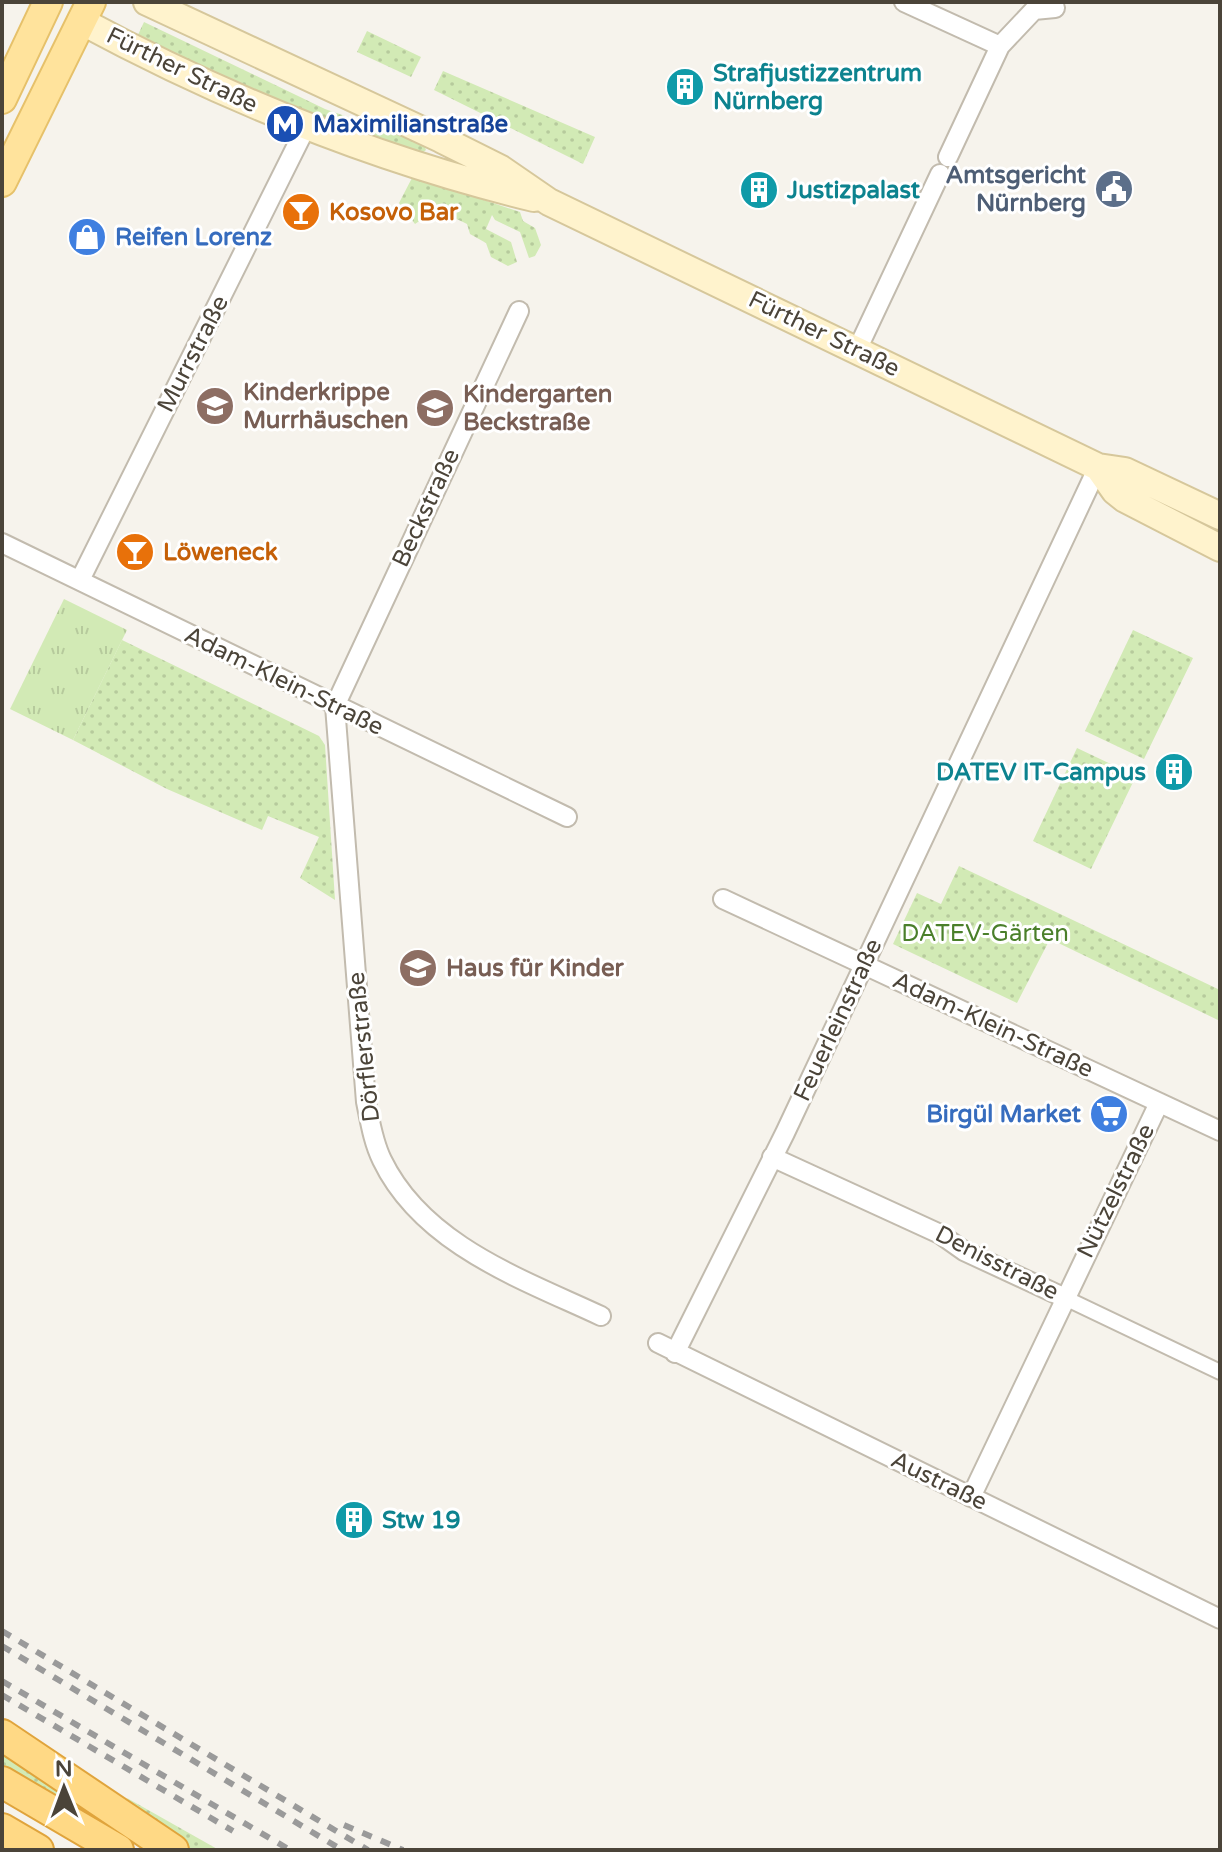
<svg xmlns="http://www.w3.org/2000/svg" width="1222" height="1852" font-family="'Varela Round',sans-serif">
<defs>
<pattern id="grass-dots" width="8" height="8" patternUnits="userSpaceOnUse" patternTransform="scale(2)"><rect width="8" height="8" fill="#d2eab5"/><path d="M2 2h.1M6 6h.1" fill="none" stroke="#b6ca9c" stroke-width="1.8" stroke-linecap="round"/></pattern>
<pattern id="park-tufts" width="24" height="20" patternUnits="userSpaceOnUse" patternTransform="scale(2)"><rect width="24" height="20" fill="#d2eab5"/><path d="M3 7l-1-3M5 7V3M7 7l1-3M15 17l-1-3M17 17v-4M19 17l1-3" fill="none" stroke="#b6ca9c"/></pattern>
</defs>
<rect width="100%" height="100%" fill="#f6f3ec"/>
<path fill="url(#grass-dots)" d="M144,22l181,87 98,34 3,7 -4,3 -96,-30 -190,-84z
M367,31l54,26 -10,20 -54,-25z
M443,71l152,66 -12,27 -149,-74z
M413,176l107,36 3,9 12,7 6,17 -6,11 -6,2 -9,-26 -25,-12 -3,-5 -6,14 25,13 6,20 -9,4 -17,-9 -5,-14 -16,-9 -3,-10c-20,-10 -32,-14 -52,0l-16,-21z
M1133,630l60,28 -49,101 -59,-28z
M122,640l197,96 6,9 10,155 -35,-22 19,-41 -51,-21 -6,14 -95,-41 -94,-49z
M1077,748l59,28 -45,93 -58,-28z
M959,866l261,124v31l-170,-82 -33,64 -124,-59 24,-51 24,11z
M2,1750l126,82 -6,8 -120,-72z
M127,1798l92,52h-29l-55,-38z"/>
<path fill="url(#park-tufts)" d="M64,599l63,31 -54,110 -63,-31z"/>
<g fill="none" stroke-linecap="round" stroke-linejoin="round">
<g stroke="#c2bbae" stroke-width="18">
<path id="pedestrian" d="M1065,1298l155,74"/>
</g>
<g stroke="#c2bbae" stroke-width="22">
<path id="minor" d="M904,2l96,44 -52,111
M1000,46l34,-36 21,-2
M519,311l-184,395 31,396c4,19 7,40 16,58 41,85 140,119 219,156
M857,350l83,-176
M2,543l565,274
M80,580l226,-453
M723,899l497,232
M772,1157l168,77 24,17 101,47
M658,1343l562,276
M675,1353l110,-220 313,-666
M971,1497l188,-394"/>
</g>
<g stroke="#d6c79b" stroke-width="30">
<path id="secondary" d="M147,2l294,137 60,30 48,33 549,265 27,4 95,45
M81,21c143,77 296,139 453,177
M1098,467l17,24 10,8 95,49"/>
</g>
<g stroke="#e6c16a" stroke-width="32">
<path id="primary" d="M2,99l46,-97
M2,182l89,-180"/>
</g>
<g stroke="#e0a43c" stroke-width="34">
<path id="trunk" d="M2,1735l171,115
M2,1782l116,68
M2,1829l36,21"/>
</g>
<use href="#pedestrian" stroke="#fff" stroke-width="14"/>
<use href="#minor" stroke="#fff" stroke-width="18"/>
<use href="#secondary" stroke="#fff3cd" stroke-width="26"/>
<use href="#primary" stroke="#ffe39c" stroke-width="28"/>
<use href="#trunk" stroke="#ffd985" stroke-width="30"/>
<path stroke="#9a9a9a" stroke-width="6" stroke-dasharray="10 10" stroke-linecap="butt" d="M2,1631l366,219
M2,1646l340,204
M2,1681l288,169
M2,1695l231,136
M344,1825l59,25"/>
</g>
<defs>
<g id="building-disc" transform="scale(2)"><circle r="9.5" fill="#0f9aa8" stroke="#fff"/><path d="M-4-6H4V6H1V3H-1V6H-4ZM-2.5-4.3h1.7v1.8h-1.7ZM.8-4.3h1.7v1.8H.8ZM-2.5-1h1.7V.8h-1.7ZM.8-1h1.7V.8H.8Z" fill="#fff"/></g>
<g id="metro-disc" transform="scale(2)"><circle r="9.5" fill="#1a4fb4" stroke="#fff"/><path d="M-5.5 5V-5H-3L0 0L3-5H5.5V5H3V-.5L0 4L-3-.5V5Z" fill="#fff"/></g>
<g id="civic-disc" transform="scale(2)"><circle r="9.5" fill="#5c6f8a" stroke="#fff"/><path d="M-.6-6.5H3V-4.5H.6V-3L4-1V1h2V6H-6V1h2V-1L-.6-3ZM-1.2 2.5V6h2.4V2.5Z" fill="#fff"/></g>
<g id="bar-disc" transform="scale(2)"><circle r="9.5" fill="#e8710a" stroke="#fff"/><path d="M-6-5H6L.8 .8V4.5H3.5V6h-7V4.5H-.8V.8Z" fill="#fff"/></g>
<g id="shop-disc" transform="scale(2)"><circle r="9.5" fill="#3f7fe0" stroke="#fff"/><path d="M-5-2.5h2.3a2.7 3.5 0 0 1 5.4 0H5L5.5 6h-11ZM-1.5-2.5h3a1.5 2.3 0 0 0-3 0Z" fill="#fff"/></g>
<g id="school-disc" transform="scale(2)"><circle r="9.5" fill="#8d6e63" stroke="#fff"/><path d="M0-5L7-2L0 1L-7-2ZM-4 1L0 2.5L4 1V4Q0 6-4 4Z" fill="#fff"/></g>
<g id="supermarket-disc" transform="scale(2)"><circle r="9.5" fill="#3f7fe0" stroke="#fff"/><path d="M-6-5.5h2.5l.6 2H6L4.5 2H-2.5L-4.4-4H-6ZM-1.5 3.2a1.3 1.3 0 1 0 .1 0ZM3 3.2a1.3 1.3 0 1 0 .1 0Z" fill="#fff"/></g>
</defs>
<g fill-rule="evenodd">
<use href="#building-disc" x="685" y="87"/>
<use href="#metro-disc" x="285" y="124"/>
<use href="#civic-disc" x="1114" y="189"/>
<use href="#building-disc" x="759" y="190"/>
<use href="#bar-disc" x="301" y="212"/>
<use href="#shop-disc" x="87" y="237"/>
<use href="#school-disc" x="215" y="406"/>
<use href="#school-disc" x="435" y="408"/>
<use href="#bar-disc" x="135" y="552"/>
<use href="#building-disc" x="1174" y="772"/>
<use href="#school-disc" x="418" y="968"/>
<use href="#supermarket-disc" x="1109" y="1114"/>
<use href="#building-disc" x="354" y="1520"/>
</g>
<g text-anchor="middle" dominant-baseline="central" stroke-width="6" stroke-linejoin="round" paint-order="stroke">
<g font-size="24" fill="#4b4439" stroke="#fff">
<text transform="translate(182 70) rotate(26)">Fürther Straße</text>
<text transform="translate(824 334) rotate(26)">Fürther Straße</text>
<text transform="translate(193 354) rotate(-63)">Murrstraße</text>
<text transform="translate(426 508) rotate(-65)">Beckstraße</text>
<text transform="translate(284 681) rotate(26)">Adam-Klein-Straße</text>
<text transform="translate(838 1020) rotate(-65)">Feuerleinstraße</text>
<text transform="translate(993 1025) rotate(25)">Adam-Klein-Straße</text>
<text transform="translate(364 1047) rotate(-96)">Dörflerstraße</text>
<text transform="translate(1116 1191) rotate(-64)">Nützelstraße</text>
<text transform="translate(997 1263) rotate(27)">Denisstraße</text>
<text transform="translate(939 1481) rotate(26)">Austraße</text>
</g>
<g font-size="24" font-weight="bold" fill="#0d838f" stroke="#fff" text-anchor="start">
<text x="713" y="73">Strafjustizzentrum<tspan x="713" dy="28">Nürnberg</tspan></text>
<text x="787" y="190">Justizpalast</text>
<text x="1146" y="772" text-anchor="end">DATEV IT-Campus</text>
<text x="382" y="1520">Stw 19</text>
</g>
<g font-size="24" font-weight="bold" fill="#164399" stroke="#fff" text-anchor="start">
<text x="313" y="124">Maximilianstraße</text>
</g>
<g font-size="24" font-weight="bold" fill="#4e5e75" stroke="#fff" text-anchor="end">
<text x="1086" y="175">Amtsgericht<tspan x="1086" dy="28">Nürnberg</tspan></text>
</g>
<g font-size="24" font-weight="bold" fill="#c56008" stroke="#fff" text-anchor="start">
<text x="329" y="212">Kosovo Bar</text>
<text x="163" y="552">Löweneck</text>
</g>
<g font-size="24" font-weight="bold" fill="#366cbe" stroke="#fff" text-anchor="start">
<text x="115" y="237">Reifen Lorenz</text>
<text x="1081" y="1114" text-anchor="end">Birgül Market</text>
</g>
<g font-size="24" font-weight="bold" fill="#785e54" stroke="#fff" text-anchor="start">
<text x="243" y="392">Kinderkrippe<tspan x="243" dy="28">Murrhäuschen</tspan></text>
<text x="463" y="394">Kindergarten<tspan x="463" dy="28">Beckstraße</tspan></text>
<text x="446" y="968">Haus für Kinder</text>
</g>
<g font-size="24" fill="#4a7f2a" stroke="#fff">
<text x="985" y="933">DATEV-Gärten</text>
</g>
</g>
<rect width="1222" height="1852" fill="none" stroke="#4b4439" stroke-width="8"/>
<g transform="translate(64 1788) rotate(359)" stroke="#ffffff" stroke-width="6" paint-order="stroke">
<path d="M0-6L14 30L0 20L-14 30Z" fill="#4b4439"/>
<text y="-12" font-size="22" font-weight="bold" text-anchor="middle" fill="#4b4439">N</text>
</g>
</svg>
